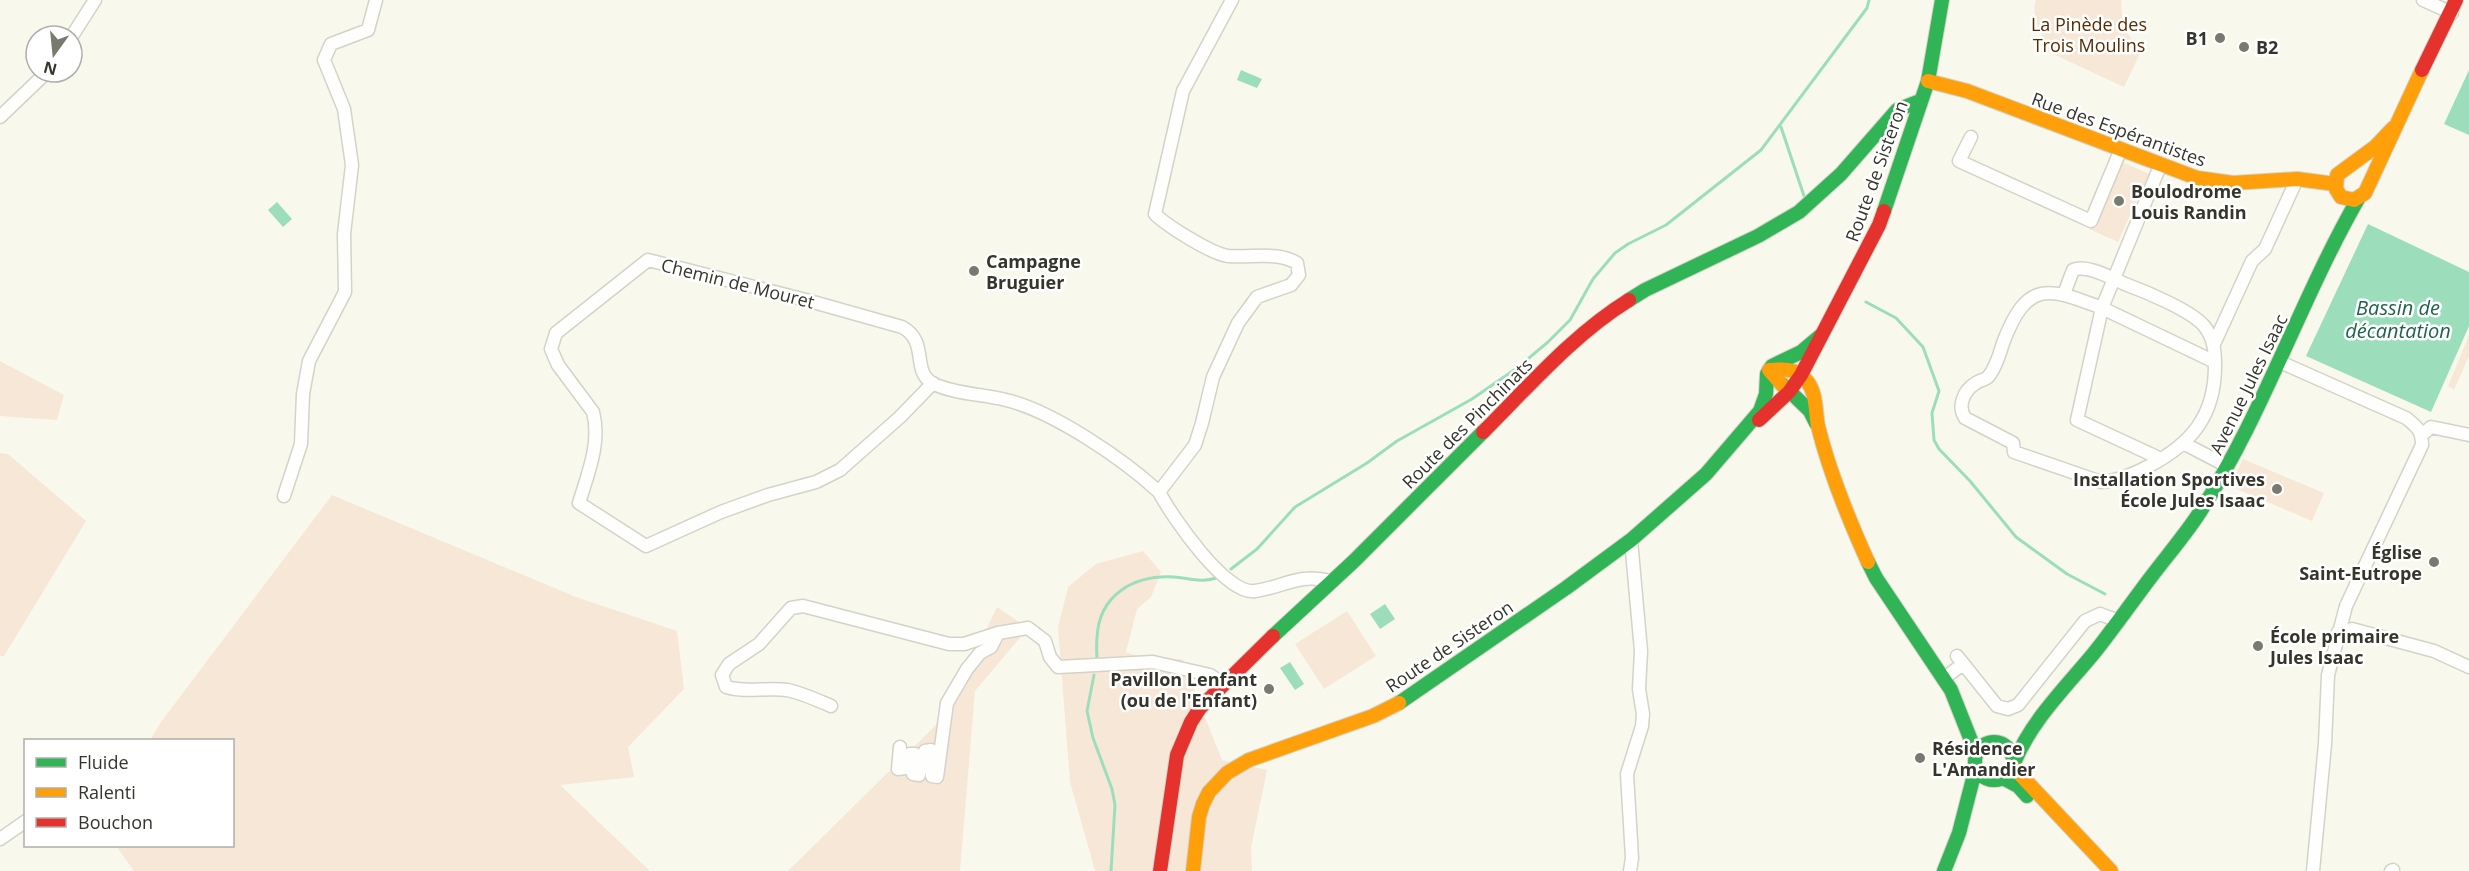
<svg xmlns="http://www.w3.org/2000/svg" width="2469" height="871" font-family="'Open Sans',sans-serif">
<rect width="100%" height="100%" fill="#f8f9ec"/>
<path fill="#f7e7d6" d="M2036,0h85c1,21 2,37 22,47l-19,40 -75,-35c-6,-15 -19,-37 -13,-52z
M2120,161l29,13 -31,68 -29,-13z
M2469,335v21l-15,34 -6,-4z
M0,361l64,34 -7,25 -57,-4z
M0,453l8,1 78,67 -82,135h-4z
M2243,459l81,34 -12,28 -82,-35z
M332,495l244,102 101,34 7,58 -56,58 6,30 -74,8 90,86h-516l-18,-25h116v-106h-82l11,-18z
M1143,551l18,21 -10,25 -14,12 -11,43 19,7h37l40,101 45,10 -16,78 1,23h-157l-25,-89 -12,-155 10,-40 28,-23z
M997,607l31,21 -53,63 -15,180h-172l155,-153z
M1347,611l29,45 -52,33 -29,-45z"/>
<path fill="#9cdebc" d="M1241,70l21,9 -5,9 -20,-8z
M2469,70v65l-25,-11z
M277,202l15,17 -9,8 -15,-17z
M2368,224l101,48v54l-38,86 -125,-56z
M1385,604l10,15 -15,10 -10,-15z
M1290,662l14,22 -9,6 -15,-22z"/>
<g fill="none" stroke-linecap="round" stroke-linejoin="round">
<path stroke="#9cdebc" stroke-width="3" d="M1781,127l23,69
M1866,302l30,16 27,29 16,44 -7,22 2,27 5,9 31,32 46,56 51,37 38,20
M1231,569l26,-20 38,-42 72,-44 30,-22 75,-42 45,-31 31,-26 22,-22 23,-41 22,-26 13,-9 38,-19 95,-75 106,-142 2,-8
M1097,662c0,-8 -1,-16 0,-24 2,-44 37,-63 77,-61 14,1 28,6 42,1
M1094,675l-7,36 6,27 19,51 3,16 -4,66"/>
<g stroke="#d3d3c9" stroke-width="15">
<path id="street" d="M1232,0l-49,91 -28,123c12,12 57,40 73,42 24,2 48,-5 69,7l2,12 -8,10 -34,12 -19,26 -25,54 -11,46 -7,22 -36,47c12,23 67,104 96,99 30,-4 42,-18 76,-10
M2423,0l29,13
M72,36l23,-36
M0,117l47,-45
M1971,137l-12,24 132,60 30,-72
M2064,294l9,-24c14,-6 38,8 52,14 19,7 68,27 80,43 9,12 10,24 10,39 0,50 -24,78 -66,100 -15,8 -31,15 -48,16l-87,-30 -1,-9 -48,-25c-8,-12 -1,-28 11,-35 4,-3 9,-3 12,-6 8,-9 12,-24 15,-34 24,-63 44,-56 99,-35l58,-142
M2214,344l38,-83 13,-12 32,-70
M2280,362l126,56c11,9 16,12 16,27l-76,161 -18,69 -3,69 -12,127
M933,383l-33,34 -60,53 -24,12 -48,13 -47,17 -75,34 -67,-43c9,-30 22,-60 14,-91l-35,-47 -7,-16 5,-16 92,-73 158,40 96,27c28,15 8,45 32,57 21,10 49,10 72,16 47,11 117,59 153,92
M2422,435l9,-8 38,8
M2185,444l42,22
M2161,459l-84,-39 25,-112 113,54
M284,496l17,-52 2,-50 6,-33 36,-69 -1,-58 8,-69 -8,-56 -20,-49 7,-16 37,-14 8,-30
M2338,632l14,-3 82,22 35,16
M1957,656l40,50 11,3 10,-4 67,-84 15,-7 19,7
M1943,679l20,-15
M831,706c-14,-6 -29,-13 -44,-16 -20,-3 -42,3 -61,-3l-4,-12 7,-11 30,-20 32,-36 12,-2 146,38h15l34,-11
M900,747l-2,22 8,-1 4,-14h5l-2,20 6,1 6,-24 6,-1 1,26 5,1 10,-74 20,-34 13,-16 11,-6 7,-14 30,-5 17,13 5,16 8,10 95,-5 57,13 14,9
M0,839l26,-18
M1630,871l2,-13 -5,-84 15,-48 1,-12 -4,-25 2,-38 -10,-111
M2391,871l2,-1"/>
</g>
<g stroke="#d3d3c9" stroke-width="16">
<path id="fast" d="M1884,211l44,-130 14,-81
M1629,300l16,-10 113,-54 41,-24 42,-38 56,-64 23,-9
M1782,384l28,27 6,12
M1868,562l8,16 75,112 25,63
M1273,636l81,-75 129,-129
M1399,703l167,-115 65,-48 75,-66 54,-63 6,-17 1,-20 5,-8 29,-14 19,-16
M1975 761a19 19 0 1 1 38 0a19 19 0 1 1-38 0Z
M2014,763c17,-42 51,-75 80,-110 20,-25 38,-51 57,-76 16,-21 33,-41 47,-62 65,-99 101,-213 160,-316
M2003,778l15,8 9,10
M1944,871l15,-38 17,-66"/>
</g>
<g stroke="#d3d3c9" stroke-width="16">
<path id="slow" d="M1928,81l39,10 230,87 36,5 64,-4 38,5
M2393,128l-18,19 -38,28 -1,14 5,8 13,3 11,-7 57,-123
M1783,386l-14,-16c15,-1 28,-2 38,11 10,13 8,30 11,45 11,45 31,94 50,136
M2013,767l98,104
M1193,871l6,-54 4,-13 6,-12 18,-19 22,-13 124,-44 26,-13"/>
</g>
<g stroke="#d3d3c9" stroke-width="16">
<path id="jam" d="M2422,70l34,-70
M1759,420l30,-28 12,-17 78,-150 5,-14
M1483,432c46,-46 91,-98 146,-132
M1160,871l17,-116 14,-33 9,-14 73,-72"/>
</g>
<use href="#street" stroke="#fefefc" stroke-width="12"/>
<use href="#fast" stroke="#30b455" stroke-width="14"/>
<use href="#slow" stroke="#ff9f0a" stroke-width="14"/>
<use href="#jam" stroke="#e5322d" stroke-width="14"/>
</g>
<g fill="#797a6f" stroke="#fff" stroke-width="2">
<circle cx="2220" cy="38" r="6"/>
<circle cx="2244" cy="47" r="6"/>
<circle cx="2119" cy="201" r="6"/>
<circle cx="974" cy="271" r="6"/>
<circle cx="2277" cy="489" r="6"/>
<circle cx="2434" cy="562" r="6"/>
<circle cx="2258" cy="646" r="6"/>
<circle cx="1269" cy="689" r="6"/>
<circle cx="1920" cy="758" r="6"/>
</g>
<g text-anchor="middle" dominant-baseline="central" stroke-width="5" stroke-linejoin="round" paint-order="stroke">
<g font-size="18" fill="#582b00" stroke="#fff">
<text x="2089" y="24">La Pinède des<tspan x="2089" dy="21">Trois Moulins</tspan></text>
</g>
<g font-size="18" font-weight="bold" fill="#35352c" stroke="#fff" text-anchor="start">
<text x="2208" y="38" text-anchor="end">B1</text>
<text x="2256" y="47">B2</text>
<text x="2131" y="191">Boulodrome<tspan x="2131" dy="21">Louis Randin</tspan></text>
<text x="986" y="261">Campagne<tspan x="986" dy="21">Bruguier</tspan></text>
<text x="2265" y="479" text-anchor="end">Installation Sportives<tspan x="2265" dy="21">École Jules Isaac</tspan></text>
<text x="2422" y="552" text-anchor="end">Église<tspan x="2422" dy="21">Saint-Eutrope</tspan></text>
<text x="2270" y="636">École primaire<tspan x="2270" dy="21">Jules Isaac</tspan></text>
<text x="1257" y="679" text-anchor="end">Pavillon Lenfant<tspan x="1257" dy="21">(ou de l'Enfant)</tspan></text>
<text x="1932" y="748">Résidence<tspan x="1932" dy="21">L'Amandier</tspan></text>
</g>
<g font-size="18" fill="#35352c" stroke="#fff">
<text transform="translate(2119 129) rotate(20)">Rue des Espérantistes</text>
<text transform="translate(1876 171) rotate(-70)">Route de Sisteron</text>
<text transform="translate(738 283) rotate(14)">Chemin de Mouret</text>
<text transform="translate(2248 384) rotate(-64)">Avenue Jules Isaac</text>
<text transform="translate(1467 423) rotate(-45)">Route des Pinchinats</text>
<text transform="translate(1449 646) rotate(-34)">Route de Sisteron</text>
</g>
<g font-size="20" font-style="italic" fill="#1e6447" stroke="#fff">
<text x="2398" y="307">Bassin de<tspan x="2398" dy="23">décantation</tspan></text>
</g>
</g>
<rect x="24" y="739" width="210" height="108" fill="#ffffff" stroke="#aeaeab" stroke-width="1.5"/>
<rect x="36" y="758" width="30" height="9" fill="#30b455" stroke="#aeaeab" stroke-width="1.5"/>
<text x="78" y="769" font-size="18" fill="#35352c">Fluide</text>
<rect x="36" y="788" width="30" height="9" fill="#ff9f0a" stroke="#aeaeab" stroke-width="1.5"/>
<text x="78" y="799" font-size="18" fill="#35352c">Ralenti</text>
<rect x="36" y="818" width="30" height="9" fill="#e5322d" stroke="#aeaeab" stroke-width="1.5"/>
<text x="78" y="829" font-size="18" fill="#35352c">Bouchon</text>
<g transform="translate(54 54) rotate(195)"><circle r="28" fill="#ffffff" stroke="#aeaeab" stroke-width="1.5"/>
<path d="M0-4.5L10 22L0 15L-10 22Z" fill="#797a6f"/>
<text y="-9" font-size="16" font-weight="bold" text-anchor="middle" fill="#35352c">N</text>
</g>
</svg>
